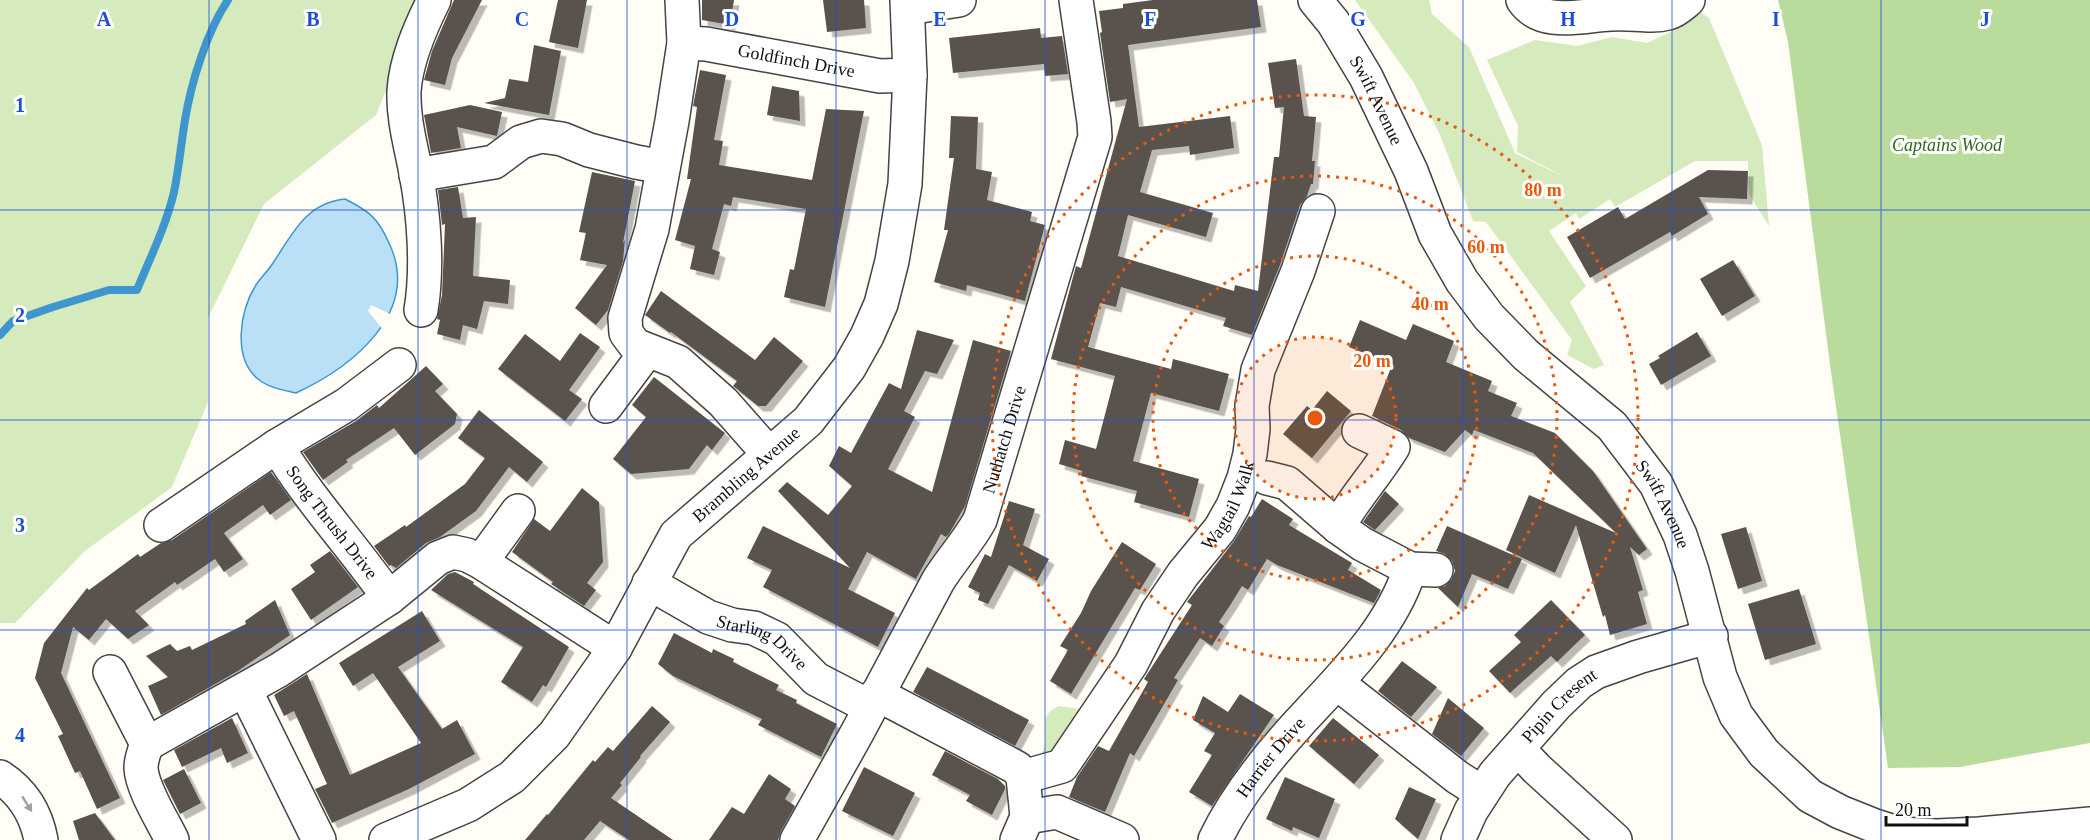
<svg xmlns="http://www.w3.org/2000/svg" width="2090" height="840" font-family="Georgia,serif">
<defs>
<filter id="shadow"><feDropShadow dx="5.5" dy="5.5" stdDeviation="0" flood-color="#0004"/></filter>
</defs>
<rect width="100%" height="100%" fill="#fffdf5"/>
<path fill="#d5ebbd" d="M0,0h423l-47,115 -112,89 -56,114v84l-36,85 -87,64 -70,72h-15z
M1355,0h74l3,14 37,33 46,106 53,26 -51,-27 1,-26 -31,-66 48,-20 42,6 35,-9 35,6 38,-18 12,-15 12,8 53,127 7,81 -20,-32 -1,-33h-53l-80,46 -5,-8 -31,20 -3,-6 -27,18 37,55 -16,16 34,63 -10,4 -27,-14 5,-15 -86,-118 -13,-1 -33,-86 -26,-52z
M1059,706l20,3 12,-3 -28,42 -24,11c2,-4 5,-9 6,-14 2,-17 -6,-31 14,-39z"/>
<path fill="#b9dc9c" d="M1778,0h312v743l-130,24 -72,1 -57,-396 -43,-330z"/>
<path fill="#b9e0f7" stroke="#3f96cf" stroke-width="1.5" d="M345,199c24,12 33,19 44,44 33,69 -37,124 -93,150 -13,-3 -27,-5 -38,-14 -26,-21 -18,-69 -2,-94 5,-8 12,-14 17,-22 20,-30 33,-60 72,-64z"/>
<path fill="#fffdf5" d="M371,305l21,10 -9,15 -15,-19z"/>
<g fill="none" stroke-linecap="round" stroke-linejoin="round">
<path stroke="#3f96cf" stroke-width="8" d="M0,335l13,-14 40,-14 56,-17h28c13,-32 29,-64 37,-98 5,-24 7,-48 11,-72 6,-37 22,-89 43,-120"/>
</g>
<path fill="#5a524d" filter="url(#shadow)" d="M454,0h28l-30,58 -7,27 -21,-5 8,-29z
M558,0h29l-9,48 -29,-6z
M702,0h32l-4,25 -28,-5z
M823,0h41l2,28 -39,4z
M1153,0h104l4,27 -133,18 11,82 91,-11 4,32 -44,7 -1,-9 -37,4 -12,42 73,21 -7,24 -78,-22 -10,41 116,35 1,-6 23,6 16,-134h5l5,-50 -9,1 -7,-45 28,-4 8,57 12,1 -4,44h3l-2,23h-2l-4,12 -7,9 -20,60 -28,70 -29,-9 3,-8 -105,-31 -5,20 -16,-4 -12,44 83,22 2,-10 56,15 -10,37 -68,-18 -18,68 66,18 -10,38 -55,-15 3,-11 -56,-15 1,-5 -23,-7 6,-24 31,9 19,-73 -64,-17 25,-93 5,2 46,-169 -17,3 -10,-69 2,-1 -3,-21 24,-3v-4z
M1040,28l1,10 21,-2 6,38 -23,2 -1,-12 -91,9 -4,-35z
M534,45l27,6 -12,64 -65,-12 21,-5 4,-19 19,3z
M700,70l26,5 -12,65 9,1 -4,24 93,15 14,-71 38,2 -39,196 -41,-10 6,-28 4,1 12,-61 -73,-12 -2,9 -7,-2 -12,45 8,3 -6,23 -24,-6 5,-23 -20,-6 16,-61h-4l10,-72 -4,-1z
M772,86l27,5 1,30 -33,-6z
M470,105l32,7 -5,24 -40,-9 4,21 -30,5 -7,-38z
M951,116l27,1 -2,52 16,3 -5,28 45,12 -2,9 15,4 -20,76 -58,-16 -1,6 -32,-9 14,-52h-4l10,-72h-5z
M1708,170l40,1 -1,28 -48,-2 9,17 -36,22 -2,-4 -80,46 -23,-41 51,-30 7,12z
M592,172l43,9 -12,62 2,-3 -2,21 -15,49 -12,15 -21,-17 32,-43 -27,-5 6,-27 -7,-1z
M458,187l5,31 13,-1 -3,59 37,4 -2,24 -24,-3 -7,28 -14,-4 -3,15 -23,-6 3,-14 -3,-1 5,-24 3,-71 -3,1 -4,-35z
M1733,260l22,36 -33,20 -22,-37z
M661,291l94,69 19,-23 29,24 -37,45h-8l-25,-20 4,-5 -66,-49 -1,1 -25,-18z
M1360,320l46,20 7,-16 41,17 -8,21 46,19 -4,10 29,12 -6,13 44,17 38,38 54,78 -8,6 -9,-8 13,43 -5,2 9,32 -37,11 -5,-20 -2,2 -27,-92 -21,48 -49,-23 23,-55 87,38 -83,-80 -59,-23 -2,5 -7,-5 -20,22 -36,-14 -8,-8 -29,-14 20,-51 -43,-18z
M917,330l37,10 -17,34 -12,-3 -21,40 11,6 -27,52 44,23 41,-152 38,11 -46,155 -16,28 -3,3 -5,-3 -25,45 -49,-27 -19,37 47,24 -17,34 -115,-60 9,-17 -25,-12 16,-32 87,42 -72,-77 9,-9 41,33 24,-29 -23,-20 10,-20 12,7 38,-70 12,6z
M1697,332l14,24 -50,29 -12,-21 11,-6 -2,-2z
M580,333l20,14 -31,43 13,9 -17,22 -67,-52 27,-35 35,27z
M426,366l17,18 -8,7 22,23 -2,10 -40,31 -21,-27 -48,32 2,2 -25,18 -20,-28 53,-31 21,-16 2,3z
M654,377l71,56 -13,17 -5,-5 -18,24 -58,5 -18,-15 33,-42 -14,-12z
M1327,391l24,20 -39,47 -29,-24 24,-28 5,4z
M479,410l64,52 -16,20 -18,-15 -33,44 -36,26 -14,6 -30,25 -5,-3 -2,1 -15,-20 31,-21 1,2 59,-43 20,-26 -27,-20z
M271,472l20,28 -21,15 -7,-10 -39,28 19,26 -19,13 -9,-13 -38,26 -2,-3 -40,29 14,14 -21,14 -22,-20 -17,21 -16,-13 -12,46 59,125 -23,11 -17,-38 -5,2 -17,-37 5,-2 -28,-56 9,-35 43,-55 2,2 49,-36 2,3 21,-14 11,-3z
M582,488l17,14 4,60 -16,21 9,7 -12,16 -33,-22 2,-2 -41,-30 22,-33 16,12z
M1385,491l14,13 -24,26 -12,-8z
M1262,499l31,20 -4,6 63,38 -4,7 33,20 -7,13 -97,-38 -10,-6 -19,31 -6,-4 -11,18 -12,18 5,4 -12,20 -12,-8 -26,40 4,2 -44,76 -4,-3 -25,59 -36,-15 8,-20 21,-31 11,5 39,-69 -4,-3 48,-74 -5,-3 47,-61 15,-25 2,1z
M1009,501l26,8 -12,36 26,14 -12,22 -28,-16 -21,39 -10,-4 2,-7 -12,-6 17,-33 6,3z
M1447,526l75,33 -14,30 -36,-15 -14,33 -20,-19 7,-2 6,-6 4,-9 -3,-10 -7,-7 -9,-3z
M1746,527l16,54 -24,8 -17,-55z
M1122,542l34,22 -16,26 -5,-2 -64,106 -21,-13 18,-31 -8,-4 21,-33 10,-22z
M330,551l28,36 -47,33 -20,-31 24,-17 -5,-7z
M455,572l19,10 -1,2 96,63 -23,40 -3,-2 -11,17 -31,-20 22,-35 -92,-57 17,-16z
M1799,589l17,55 -51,16 -17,-56z
M275,600l15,35 -52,36 -77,44 -13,-29 20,-9 -22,-21 24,-12 7,7 13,-5 2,4 54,-26 -1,-3z
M1551,600l34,35 -28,27 -6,-6 -41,37 -21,-22 32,-29 -7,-7z
M422,611l18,30 -42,26 44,62 15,-9 18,34 -66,35 -77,34 -17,-34 12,-5 -33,-73 -10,5 -10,-21 33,-21 43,101 71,-32 -48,-70 -20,13 -14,-23z
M674,633l38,20 1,-4 21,10 -1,3 46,23 -3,5 21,10 -1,3 41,21 -16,33 -63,-32 4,-6 -89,-43 -15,-12z
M1402,661l35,26 -26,30 -33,-26z
M927,667l102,53 -14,26 -102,-54z
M1240,694l34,21 -62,91 -23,-14 23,-37 -8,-4 11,-18 -22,-13 10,-24 25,16z
M1448,698l36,30 -23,28 -29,-22z
M652,706l18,16 -30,34 1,1 -21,26 2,2 -11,13 62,42h-44l-29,-19 -16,19h-59l22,-26 1,1 45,-55 2,2 13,-15 5,4z
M232,718l16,35 -21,10 -6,-15 -39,19 -8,-17z
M1333,718l46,37 -25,29 -45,-38z
M945,751l53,28 7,7v3l-13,26 -26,-14 4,-6 -38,-20z
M864,767l51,26 -22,43 -51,-25z
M184,769l17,34 -21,11 -17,-34z
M769,774l22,15 -6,10 10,7 -14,25 -3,9h-69l23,-33 12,7z
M1285,777l50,22 -16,39 -26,-11 -1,4 -26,-12z
M1409,787l27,12 -18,40 -23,-20z
M95,813l20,27h-36l-6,-19z"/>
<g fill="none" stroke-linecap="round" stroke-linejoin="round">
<g stroke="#444" stroke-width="36">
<g id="minor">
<path d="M682,0l2,43 -12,78 -20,108 -27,89 1,15 9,12 43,17 45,40 46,52"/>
<path id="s1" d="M1315,0l18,22 33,55 45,94 24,63 27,47 27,36 37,38 86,71 44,58 24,51 12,36 28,106 16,38 28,38 46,43 30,16 35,14 25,8 37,2 42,-2 111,-10"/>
<path d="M1523,0c19,28 60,15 88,14 19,-2 39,4 57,-1 8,-2 14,-8 20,-13"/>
<path d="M908,8l51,-8"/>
<path id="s2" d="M684,43l22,1 174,32 30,-1"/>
<path d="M416,175l78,-13 27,-20 20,-6 21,3 27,11 47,12 27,5"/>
<path d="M421,310c7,-42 3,-95 -5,-137 -5,-27 -13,-54 -12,-82 2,-31 16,-63 30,-91"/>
<path d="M606,406l41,-55"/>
<path id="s3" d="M277,446c32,54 76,100 112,152"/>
<path d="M1267,478l20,5 51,44 24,17 48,25 26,1"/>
<path d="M161,525l116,-79 69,-41 53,-40"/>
<path d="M1338,527c16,-29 38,-52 55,-80l-34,-16"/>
<path d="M481,562l37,-51"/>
<path id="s4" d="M649,583l59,34 24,8 22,3 23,11 39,40 54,28"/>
<path d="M110,672l37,72 132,-74 110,-72 49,-40 15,-6 14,3 14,7 134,86"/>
<path d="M1337,683l120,94 25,16"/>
<path d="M245,690l74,150"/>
<path d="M877,694l140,74 6,9 4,40 -10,23"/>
<path d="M147,744c-3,8 -6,15 -6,24 1,21 22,53 31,72"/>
<path d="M1518,749l19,20 78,71"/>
<path d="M0,777c23,15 36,36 41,63"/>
<path id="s5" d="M1023,777l39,-11 69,-102 27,-53 25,-37 37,-45 13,-23 11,-28 6,-24 3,-25 -1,-23 6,-36 40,-99 20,-60"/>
<path d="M1027,817l30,-5 65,28"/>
<path id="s6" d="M386,840l82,-35 44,-28 42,-42 61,-87 61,-113 132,-114 41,-53 18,-32 14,-32 11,-43 13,-77 5,-109 -3,-75"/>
<path id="s7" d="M797,840l60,-107 81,-152c13,-21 30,-39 42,-61l115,-383 -1,-15 -18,-122"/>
<path id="s8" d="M1215,840c20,-42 51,-81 83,-116 43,-47 92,-93 112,-155"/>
<path id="s9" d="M1458,840l13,-29 24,-37 61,-69 23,-22 17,-11 42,-15 73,-21"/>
</g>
</g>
<use href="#minor" stroke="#fff" stroke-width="33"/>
</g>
<defs><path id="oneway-solid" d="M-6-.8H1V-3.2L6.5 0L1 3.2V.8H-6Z" transform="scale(1.5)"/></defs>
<use fill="#a0a0a0" href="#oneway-solid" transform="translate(27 804) rotate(58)"/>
<path fill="none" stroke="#1d4ed8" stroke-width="1.5" stroke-opacity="0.55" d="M209,0v840M418,0v840M627,0v840M836,0v840M1045,0v840M1254,0v840M1463,0v840M1672,0v840M1881,0v840M0,210h2090M0,420h2090M0,630h2090"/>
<circle cx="1315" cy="418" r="81" fill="#e8590c" fill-opacity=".12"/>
<g fill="none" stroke="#e8590c" stroke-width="3" stroke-dasharray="3 6">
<circle cx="1315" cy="418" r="81"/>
<circle cx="1315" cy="418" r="162"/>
<circle cx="1315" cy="418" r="242"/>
<circle cx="1315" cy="418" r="323"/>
</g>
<g text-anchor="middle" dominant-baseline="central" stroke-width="6" stroke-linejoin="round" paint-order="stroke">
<g font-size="18" fill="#111" stroke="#fff">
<text stroke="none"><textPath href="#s2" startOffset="114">Goldfinch Drive</textPath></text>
<text stroke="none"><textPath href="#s1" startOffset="118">Swift Avenue</textPath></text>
<text stroke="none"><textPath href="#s7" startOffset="453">Nuthatch Drive</textPath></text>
<text stroke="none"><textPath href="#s6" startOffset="528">Brambling Avenue</textPath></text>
<text stroke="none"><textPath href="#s5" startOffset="351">Wagtail Walk</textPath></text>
<text stroke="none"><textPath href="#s1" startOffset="622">Swift Avenue</textPath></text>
<text stroke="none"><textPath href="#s3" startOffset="94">Song Thrush Drive</textPath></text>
<text stroke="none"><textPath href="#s4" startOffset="129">Starling Drive</textPath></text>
<text stroke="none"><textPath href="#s9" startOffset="170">Pipin Cresent</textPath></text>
<text stroke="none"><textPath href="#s8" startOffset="100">Harrier Drive</textPath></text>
</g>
<g font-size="18" font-style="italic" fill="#2f6b1f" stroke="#fff">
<text x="1947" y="145">Captains Wood</text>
</g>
</g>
<g font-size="20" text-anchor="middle" font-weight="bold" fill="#1d4ed8" stroke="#fff" stroke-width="6" stroke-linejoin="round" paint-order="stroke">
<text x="104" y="26">A</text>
<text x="313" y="26">B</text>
<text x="522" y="26">C</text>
<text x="732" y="26">D</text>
<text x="940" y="26">E</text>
<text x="1150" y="26">F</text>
<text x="1358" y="26">G</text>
<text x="1568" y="26">H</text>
<text x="1776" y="26">I</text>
<text x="1985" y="26">J</text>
<text x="20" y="112">1</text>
<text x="20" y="322">2</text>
<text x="20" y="532">3</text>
<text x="20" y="742">4</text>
</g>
<circle cx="1315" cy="418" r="9" fill="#e8590c" stroke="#fff" stroke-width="3"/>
<g font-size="18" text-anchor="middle" font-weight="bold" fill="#e8590c" stroke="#fff" stroke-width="6" stroke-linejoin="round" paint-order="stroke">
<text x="1543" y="196">80 m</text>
<text x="1486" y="253">60 m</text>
<text x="1430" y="310">40 m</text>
<text x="1372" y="367">20 m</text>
</g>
<path d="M1886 816v9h81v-9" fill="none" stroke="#111111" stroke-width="3"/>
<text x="1895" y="816" font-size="18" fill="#111111" stroke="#ffffff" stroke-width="4.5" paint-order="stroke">20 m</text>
</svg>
